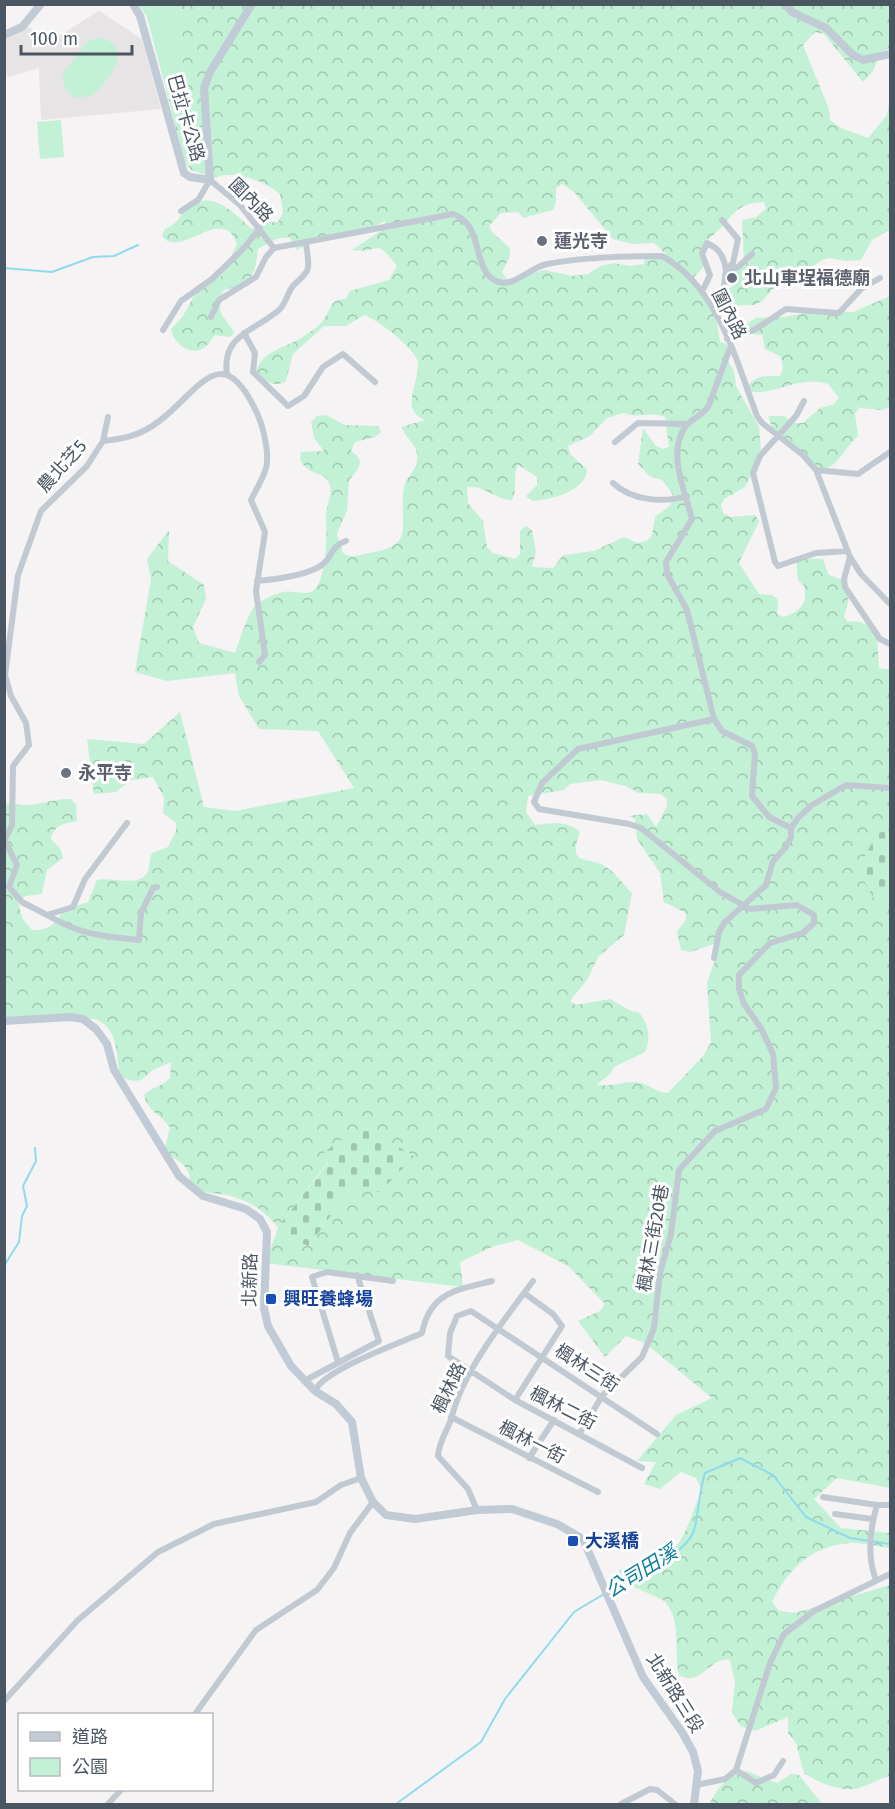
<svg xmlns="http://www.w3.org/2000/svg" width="895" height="1809" font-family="'Fira Sans','Noto Sans TC',sans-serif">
<defs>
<pattern id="forest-crowns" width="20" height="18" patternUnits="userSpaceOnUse" patternTransform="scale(1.5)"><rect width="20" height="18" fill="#c3f1d5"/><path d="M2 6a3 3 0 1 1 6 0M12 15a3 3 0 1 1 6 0" fill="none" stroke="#a0c6b0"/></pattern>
<pattern id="cemetery-stones" width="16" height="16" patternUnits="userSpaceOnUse" patternTransform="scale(1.5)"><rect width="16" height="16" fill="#c3f1d5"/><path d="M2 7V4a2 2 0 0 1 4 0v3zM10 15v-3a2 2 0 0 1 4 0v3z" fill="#a0c6b0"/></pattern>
</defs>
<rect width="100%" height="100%" fill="#f5f3f3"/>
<path fill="#e6e4e5" d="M99,11l43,28 19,70 -120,11 -2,-52 -31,9 -3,-9 -1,-28 15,-7 8,-7 24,15z"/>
<path fill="url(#forest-crowns)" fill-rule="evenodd" d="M181,5h709v43l-10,5 -7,18 -10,11 -39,-48 -9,-2 -12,13 26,64 1,11 11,8 27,10 19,-23 3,-18v133l-18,10 -11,20 -16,1 -16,-3 -7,2 -7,5 -30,11 -23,25 -8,4 -25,1 -4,-6 1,-9 13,-10 -4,-11 9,-10 -2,-40 14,-3 10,-8 -2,-7c-35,1 -33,23 -60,40l1,23 -11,12c1,13 9,13 19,20l7,45 7,2 -1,14 8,13 2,15 23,41 2,23 -1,8 -15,29 -21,12 -3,7 3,8 7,3 24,-2 4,6 -20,42 20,31 13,1 6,5 -1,14 7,3c17,-6 24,-13 20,-31l-6,-6 -2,-22 27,1 5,15c4,3 10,3 13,6 13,10 6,26 3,37l4,5c13,-3 21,4 29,13l2,33 11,2v166l-1,-6 -11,75 12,-8v591l-53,-10 -23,21 27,29 49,5v15c-12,-1 -28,-6 -41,-5 -39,4 -60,25 -77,59l7,9 16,2 95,-28v191c-11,2 -20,9 -31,12 -17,5 -42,-6 -55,-15l-8,-30 -8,-10v-16l-33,14 -14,-5 -9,-13 3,-31 -5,-22c-20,-5 -28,28 -51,15 -6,-24 4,-57 -16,-75l-44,-20 -3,-7c20,-17 46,-15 60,-27 10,-9 19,-42 26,-56l-6,-12 -15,-6 -21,17 -16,-5 12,-22 -19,-1 39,-46 36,-17 -67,-55 -19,-7 -21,21 -27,-36 22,-10 5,-7 -37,-38 -50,-26 -24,6 -34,16 3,25 -198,-24 11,-29 33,12 43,-60 -24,-24 -50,65c-15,-17 -29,-27 -51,-32 -13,-2 -24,-1 -36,-10 -2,-22 -11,-22 -27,-34l6,-23c-8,-14 -22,-15 -26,-33 7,-8 18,-8 26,-17l1,-16 -18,8 -12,10 -7,1 -14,-4c-4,-22 -1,-49 -25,-58l-77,-2 -13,6 -1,-219c9,-1 16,1 24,1 15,-1 29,-7 43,-6l5,6 1,16c-14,3 -23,4 -26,18l10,11 2,8 -16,12 -5,24 -16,2 -8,5 4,17 10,12c18,1 24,-8 33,-21l23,-7 9,-22c14,-4 43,9 51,-9 2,-5 1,-12 4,-18l16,-6 8,-16v-8l-13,-10 1,-15 -11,-21 -22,3 -15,12 -22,2 -7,-55 57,5 36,-32 24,95 31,4 119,-23 -36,-57 -59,-2 -20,-33 -4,-23 -68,8 -32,-9 16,-93 -4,-20 22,-29 -1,31 36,24 2,14 -13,28 6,16 36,10c4,-11 13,-40 20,-47 5,-5 23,-14 29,-14 9,-2 24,5 31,-3 12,-14 12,-55 11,-72 -1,-11 9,-24 2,-36 -5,-9 -19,-5 -28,-21l1,-8 23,-1 -10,-13 -3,-16 6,-6 9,-1 19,10 33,1 3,6 -6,5 -20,5 -4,9c16,10 7,19 -2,29l-2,30 -10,24 6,19c10,6 15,2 26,0 49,-8 29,-27 35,-65 2,-13 16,-19 13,-34 -1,-10 -12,-17 -16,-27l24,-7c-26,-10 -6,-36 -7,-57 -1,-13 -41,-44 -54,-48l-18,11h-22l-31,28 -7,27c-13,8 -21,-1 -30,-10 7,-22 35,-24 51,-37 5,-4 11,-7 15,-12 9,-11 7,-24 24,-23l4,-8 39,-11 8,-14c-22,-30 -17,-12 -45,-16l33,-22v-7l-12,6 -51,10 -25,13 -8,-13 -13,2 -18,10c-3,27 -5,35 -34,41 -12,19 1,28 11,43l-6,4 -14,-2c-3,3 -6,9 -10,12 -14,11 -32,-4 -34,-18l12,-13 13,-24 26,-17 15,-31c-14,-42 -57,17 -75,-8l3,-7c13,-5 14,-13 23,-21 23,-21 48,7 64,21l9,-6 17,-1 5,-10 -3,-18c-15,-13 -47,-25 -65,-16l-24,-8 -7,-10 -18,-70 17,-5zM562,184l12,8 39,47 19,5 22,-1 12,11 -6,5 -15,-2 -1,7 -15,2 -15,-3 -13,3 -13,8 -15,2 -29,-6 -37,10 -5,-8 8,-16v-8l-18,-16 -3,-6 12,-13 17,-1 5,6 30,-8 3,-7v-15zM624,413c13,6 28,-2 41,4l4,30 -6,2 -7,-3 -13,-18 -5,36 10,11 14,5 10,13 -1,12 -16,12 -3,18 -5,6 -10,2 -13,-6 -30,14 -31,4 -10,13 -21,-1 4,-15 -4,-22 -6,-4 -6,5v23l-5,5 -22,-6 -6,-6 -4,-26 -15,-18 -1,-16c17,-3 28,13 45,13 6,-11 0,-23 6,-35l19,12v8l-11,11 6,5c18,-1 55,-10 55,-32l-17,-15 -2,-8 22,-10 17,-18zM601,780l24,6 14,7 22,1 6,5v7l-11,21 -9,-13 -20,2 8,2 2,21 23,34 4,29 22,11v6l-9,13 4,18 9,2 24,-8 4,7 -11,32 4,59 -7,13 -36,38c-10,0 -17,-7 -27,-10 -15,-4 -29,6 -44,1l13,-10 4,-7 31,-15c6,-13 4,-30 -7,-40l-7,-1 -21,-12 -34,6 -6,-4 17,-21 11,-23 26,-22 8,-42c-8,-7 -14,-18 -23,-24 -20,-16 -43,1 -29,-37 -12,-12 -29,-9 -45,-7l-9,-13 2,-16 36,-6 6,-6z
M890,296v111l-7,3 -24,-2 -4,6 3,22c-15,13 -19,31 -37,34l-48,-40 -5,-14h15l13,7h7l17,-15 14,-4 5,-6 -11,-14c-30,-9 -47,10 -76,8l-4,-6c9,-12 19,-10 32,-10 4,-7 3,-12 0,-20l-15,-7 -3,-14 -23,-2 4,-7 13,-8 29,-1 30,-6 38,1z
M746,1771l31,12 14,-9 8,1 23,29h-113c9,-15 18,-30 37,-33z"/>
<path fill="url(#cemetery-stones)" d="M890,830v67l-12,8c-22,-38 -23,-33 0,-72z
M360,1128l10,2 44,26 -34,36 -28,-6 -43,60 -33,-12 2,-7 50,-64 -4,-11z"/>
<path fill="#c3f1d5" d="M139,5h42l2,80 -17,5 -19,-73z
M102,38c34,11 6,44 -11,58l-16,2 -11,-11 -1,-14 25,-32z
M61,120l3,37 -24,2 -3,-37z"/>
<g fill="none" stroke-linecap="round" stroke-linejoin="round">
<path stroke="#90daee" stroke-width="2" d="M4,268l48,4 41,-15 21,-1 24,-11
M4,1266l15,-24 3,-26 5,-10 -4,-20 13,-25 -1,-13
M609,1592c23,-14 73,-35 84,-59 5,-11 6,-43 12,-60l35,-15 33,17 33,42 44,21 40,6
M396,1804l85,-62 24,-43 69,-87 30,-18"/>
<path stroke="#c1cad2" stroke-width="6" d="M181,211l17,-11 12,-20 30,25 34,43 179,-34c32,11 18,55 43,67 17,8 34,-14 51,-17 36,-7 78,-8 115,-8 56,31 74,104 95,160l5,7 41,32 13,15 34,87 11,17 29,30
M702,292l8,-17 -8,-21 5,-11c13,6 17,14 19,27l12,-3 14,-13
M716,314l5,-4 5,-40 7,-7 5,-24 -16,-19
M211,317l8,-17 37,-23 10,-20 8,-9
M163,330l18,-29 31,-22 32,-31 16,-20
M244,333l11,20 -2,19 35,34 16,-10 19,-29 20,-13 32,28
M727,339l29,-10 30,-20 53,4 22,-24 19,-11
M730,348l-21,57c-6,11 -17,13 -24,22 -18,27 0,63 7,92l-26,43 1,12 20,36 27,109 8,12 30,15 3,8 -3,42 17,21 22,11
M227,374c-6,-39 28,-43 52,-64 7,-6 8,-17 14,-24 5,-6 13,-10 15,-18 1,-7 -1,-17 -2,-24
M804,401l-8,15 -36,40 -7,17 22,89 3,4 38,-13 32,-2
M103,441c21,-2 38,-6 55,-19 41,-30 63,-86 99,-9 6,13 11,35 10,49 0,11 -11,27 -16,38l14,32 -9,59 9,64 -6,7
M615,442l23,-19 49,1
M816,470l42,4 32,-22
M613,483c19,18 51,20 74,13
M850,557l-6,22 1,8 35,52 10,5
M257,581c16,-1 53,-6 66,-17 10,-8 8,-18 23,-23
M4,841l8,-16 1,-59 16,-21 -3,-22 -15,-27 -6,-21 13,-100 23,-64 46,-45 16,-25 5,-24
M5,841l12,24 -8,22 13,15 25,13 26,-8 12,-28 42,-56
M47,915c34,20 54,21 92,25l2,-27 12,-25 4,-1
M714,958l5,-26 5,-9 42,-38 7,-24 13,-14 5,-10v-9l7,-10 14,-13 34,-20 44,3
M338,1362l-26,-85 15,-5 66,9
M304,1381l75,-40 -22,-66
M315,1391c8,-21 85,-48 107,-58 8,-41 35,-43 70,-52
M515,1400l47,-74 -9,-12 -29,-21
M451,1417l147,75
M580,1433l22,-37 40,-39 12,-29 6,-55 11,-39 8,-64 36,-39 51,-22 10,-21 -3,-34 -12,-26 -17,-24 -5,-15v-14l31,-32 33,-10 11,-10v-8l-17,-10 -47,4 -30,-17 -79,-64 -12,-4 -90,-15 -5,-7 8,-19 36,-34 136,-30
M529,1458l25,-38
M642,1468l-127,-68 -67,-44 2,-23 7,-17 14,-5 186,123
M823,1497l54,8c-7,24 -10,52 -1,75
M877,1505h13
M477,1510l-9,-21 -30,-33c1,-16 10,-25 14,-40 11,-45 53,-97 81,-135
M835,1514l37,5
M4,1701l74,-81 80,-68 56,-28 102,-22 25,-17 20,-7
M195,1714l61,-84 61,-40 17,-22 16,-35 23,-31
M736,1770l20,13 18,-8 9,-14
M696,1785l29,-6 11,-9 34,-107 14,-29 30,-23 76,-37
M108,1804l13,-14
M621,1804l29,-15 7,1 18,14"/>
<path stroke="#c1cbd6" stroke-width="8" d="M133,4l7,12 44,157 6,4 20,3 -6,-92 6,-16 42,-68
M785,4l7,8 34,16 27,27 10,5 27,-6
M4,35l18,-8 19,-23
M4,1021l66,-4 13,2 13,10 11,15 7,26 65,106 24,20 43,13 14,10 7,13 -3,76 4,18 23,40 24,25 21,13 16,18 9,56 12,24 13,13 29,4 62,-9 35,-1 45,15 26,15 60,138 39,55 11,20 5,19 -4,33"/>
</g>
<g fill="#6b7280" stroke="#fff" stroke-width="2">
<circle cx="542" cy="241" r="6"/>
<circle cx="732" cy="278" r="6"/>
<circle cx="66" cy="773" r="6"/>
</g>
<g fill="#1a4fb4" stroke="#fff" stroke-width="2">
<rect x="265" y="1293" width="12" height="12" rx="3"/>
<rect x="567" y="1535" width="12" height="12" rx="3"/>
</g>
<g text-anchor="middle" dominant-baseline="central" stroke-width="6" stroke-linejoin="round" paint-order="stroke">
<g font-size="18" fill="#4a5661" stroke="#fff">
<text transform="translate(186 118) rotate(74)">巴拉卡公路</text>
<text transform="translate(251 200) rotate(45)">圍內路</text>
<text transform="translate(729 314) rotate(63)">圍內路</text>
<text transform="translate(62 466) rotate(-48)">農北芝5</text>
<text transform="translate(653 1238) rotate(-80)">楓林三街20巷</text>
<text transform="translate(250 1280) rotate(-89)">北新路</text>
<text transform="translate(587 1368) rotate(33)">楓林三街</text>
<text transform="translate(449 1388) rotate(-64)">楓林路</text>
<text transform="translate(563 1408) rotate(27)">楓林二街</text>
<text transform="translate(532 1442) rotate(27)">楓林一街</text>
<text transform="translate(675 1693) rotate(58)">北新路三段</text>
</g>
<g font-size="18" font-weight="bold" fill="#5b616d" stroke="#fff" text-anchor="start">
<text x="554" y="241">蓮光寺</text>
<text x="744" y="278">北山車埕福德廟</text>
<text x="78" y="773">永平寺</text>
</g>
<g font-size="18" font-weight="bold" fill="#164399" stroke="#fff" text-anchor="start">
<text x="283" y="1299">興旺養蜂場</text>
<text x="585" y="1541">大溪橋</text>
</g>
<g font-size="20" font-style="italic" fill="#0c7c9b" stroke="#fff">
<text transform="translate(641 1571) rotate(-32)">公司田溪</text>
</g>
</g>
<rect width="895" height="1809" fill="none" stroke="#4a5661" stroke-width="12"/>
<rect x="18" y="1713" width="195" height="78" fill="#ffffff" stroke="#b7bbc0" stroke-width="1.5"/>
<rect x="30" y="1732" width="30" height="9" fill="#c1cbd6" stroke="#b7bbc0" stroke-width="1.5"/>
<text x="72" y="1743" font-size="18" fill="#4a5661">道路</text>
<rect x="30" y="1758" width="30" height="18" fill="#c3f1d5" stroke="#b7bbc0" stroke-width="1.5"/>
<text x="72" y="1773" font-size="18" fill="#4a5661">公園</text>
<path d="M21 45v9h111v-9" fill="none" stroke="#4a5661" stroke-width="3"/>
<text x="30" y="45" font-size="18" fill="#4a5661" stroke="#ffffff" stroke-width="4.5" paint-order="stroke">100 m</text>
</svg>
